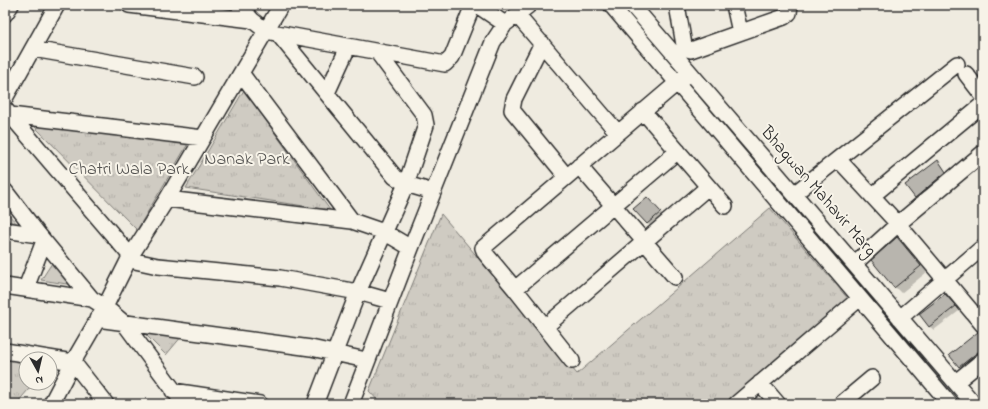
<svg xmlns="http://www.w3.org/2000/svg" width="988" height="409" font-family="'Indie Flower',sans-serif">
<defs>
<pattern id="park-tufts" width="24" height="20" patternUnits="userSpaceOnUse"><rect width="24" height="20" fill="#cfcbc2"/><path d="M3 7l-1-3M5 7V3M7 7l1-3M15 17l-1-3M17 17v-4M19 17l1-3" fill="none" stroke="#b2aea7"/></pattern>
</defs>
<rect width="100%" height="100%" fill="#efebe0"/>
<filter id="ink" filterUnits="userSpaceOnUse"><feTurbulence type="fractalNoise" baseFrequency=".025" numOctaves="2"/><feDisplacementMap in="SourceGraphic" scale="8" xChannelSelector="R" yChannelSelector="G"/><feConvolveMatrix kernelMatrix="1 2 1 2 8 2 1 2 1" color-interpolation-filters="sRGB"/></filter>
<g filter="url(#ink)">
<path fill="url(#park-tufts)" stroke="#7d7b76" d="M244,90l86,120 -144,-22z
M30,122l159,20 -52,88z
M770,208l80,93 -124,103h-345l-12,-13 72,-177 136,160z
M5,211l17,18 -17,-3z
M52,263l21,22 -32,-5z
M143,332l39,4 -16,19z
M5,358l21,4v21h8l-18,21h-11z"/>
<path fill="#0003" d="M942,166l8,11 -30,25 -14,-17z
M651,202l13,15 -12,11 -18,-19z
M897,238l30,34 -26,21 -6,-6z
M949,300l10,11 -25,19 -5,-4z
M983,335v20l-19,16 -4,-5z"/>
<path fill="#b8b5ae" stroke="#2b2b2b" d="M938,160l8,12 -31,26 -10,-13z
M647,197l14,15 -14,12 -14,-15z
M897,237l24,29 -27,22 -23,-28z
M945,294l11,12 -27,21 -10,-13z
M978,332l5,2v14l-24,19 -10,-12z"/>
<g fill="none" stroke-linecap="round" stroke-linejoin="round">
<g stroke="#2b2b2b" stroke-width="18">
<path id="minor" d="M129,5l123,15
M239,5l13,15 14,11 179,33 7,-7 21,-52
M477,5l28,19
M611,5l339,399
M632,5l342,399
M677,5l7,40 3,4 4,1 93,-33 5,-4 1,-8
M734,5l6,27
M5,14l6,-9
M517,15l101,118
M279,35l116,142 11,7 27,8
M542,43l-28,56 -2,11 54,66
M33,49l162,28
M241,73l111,148
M966,74l17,22
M327,93l21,-46
M5,98l52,-93
M5,109l130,152 23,5 122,12 78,14 32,9
M643,111l82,95
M10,115l193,23
M838,159l60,65 85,101
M579,166l96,111
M5,191l34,44 53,64
M794,194l163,-130
M872,196l111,-92
M167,199l185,22 32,11 27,16
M5,230l34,5
M854,264l44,-40 85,-71
M5,286l87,13 13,8 19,16 60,81
M26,288l18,-47
M515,289l163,-138
M900,318l83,-71
M97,319l214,29 55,12
M545,327l163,-140
M5,351l68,11 33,42
M572,361l-57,-72 -30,-36 -2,-5 201,-171
M956,382l27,-22
M760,383l18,21
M173,391l87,13
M51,404l22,-42 32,-55 25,-50 37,-58 114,-194
M315,404l43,-112 48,-108 20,-59 -2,-10 -46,-62
M351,404l60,-156 82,-206 12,-18 24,-19
M736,404l124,-106
M841,404l31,-26"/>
</g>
<use href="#minor" stroke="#f7f3e8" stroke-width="15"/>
</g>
</g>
<g text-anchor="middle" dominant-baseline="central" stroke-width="4" stroke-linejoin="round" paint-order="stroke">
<g font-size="18" fill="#545351" stroke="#f7f3e8">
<text x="247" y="160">Nanak Park</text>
<text x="129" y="170">Chatri Wala Park</text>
</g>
<g font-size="18" fill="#2b2b2b" stroke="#f7f3e8">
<text transform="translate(818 192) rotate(49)">Bhagwan Mahavir Marg</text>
</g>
</g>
<rect width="988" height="409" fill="none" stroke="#f7f3e8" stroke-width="20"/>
<rect x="10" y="10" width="968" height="389" fill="none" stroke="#2b2b2b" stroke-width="1.5" filter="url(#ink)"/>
<g transform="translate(38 371) rotate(172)"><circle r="19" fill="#f7f3e8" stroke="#a5a39c"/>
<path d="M0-3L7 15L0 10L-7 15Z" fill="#2b2b2b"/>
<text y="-6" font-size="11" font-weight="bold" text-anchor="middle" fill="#2b2b2b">N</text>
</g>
</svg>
